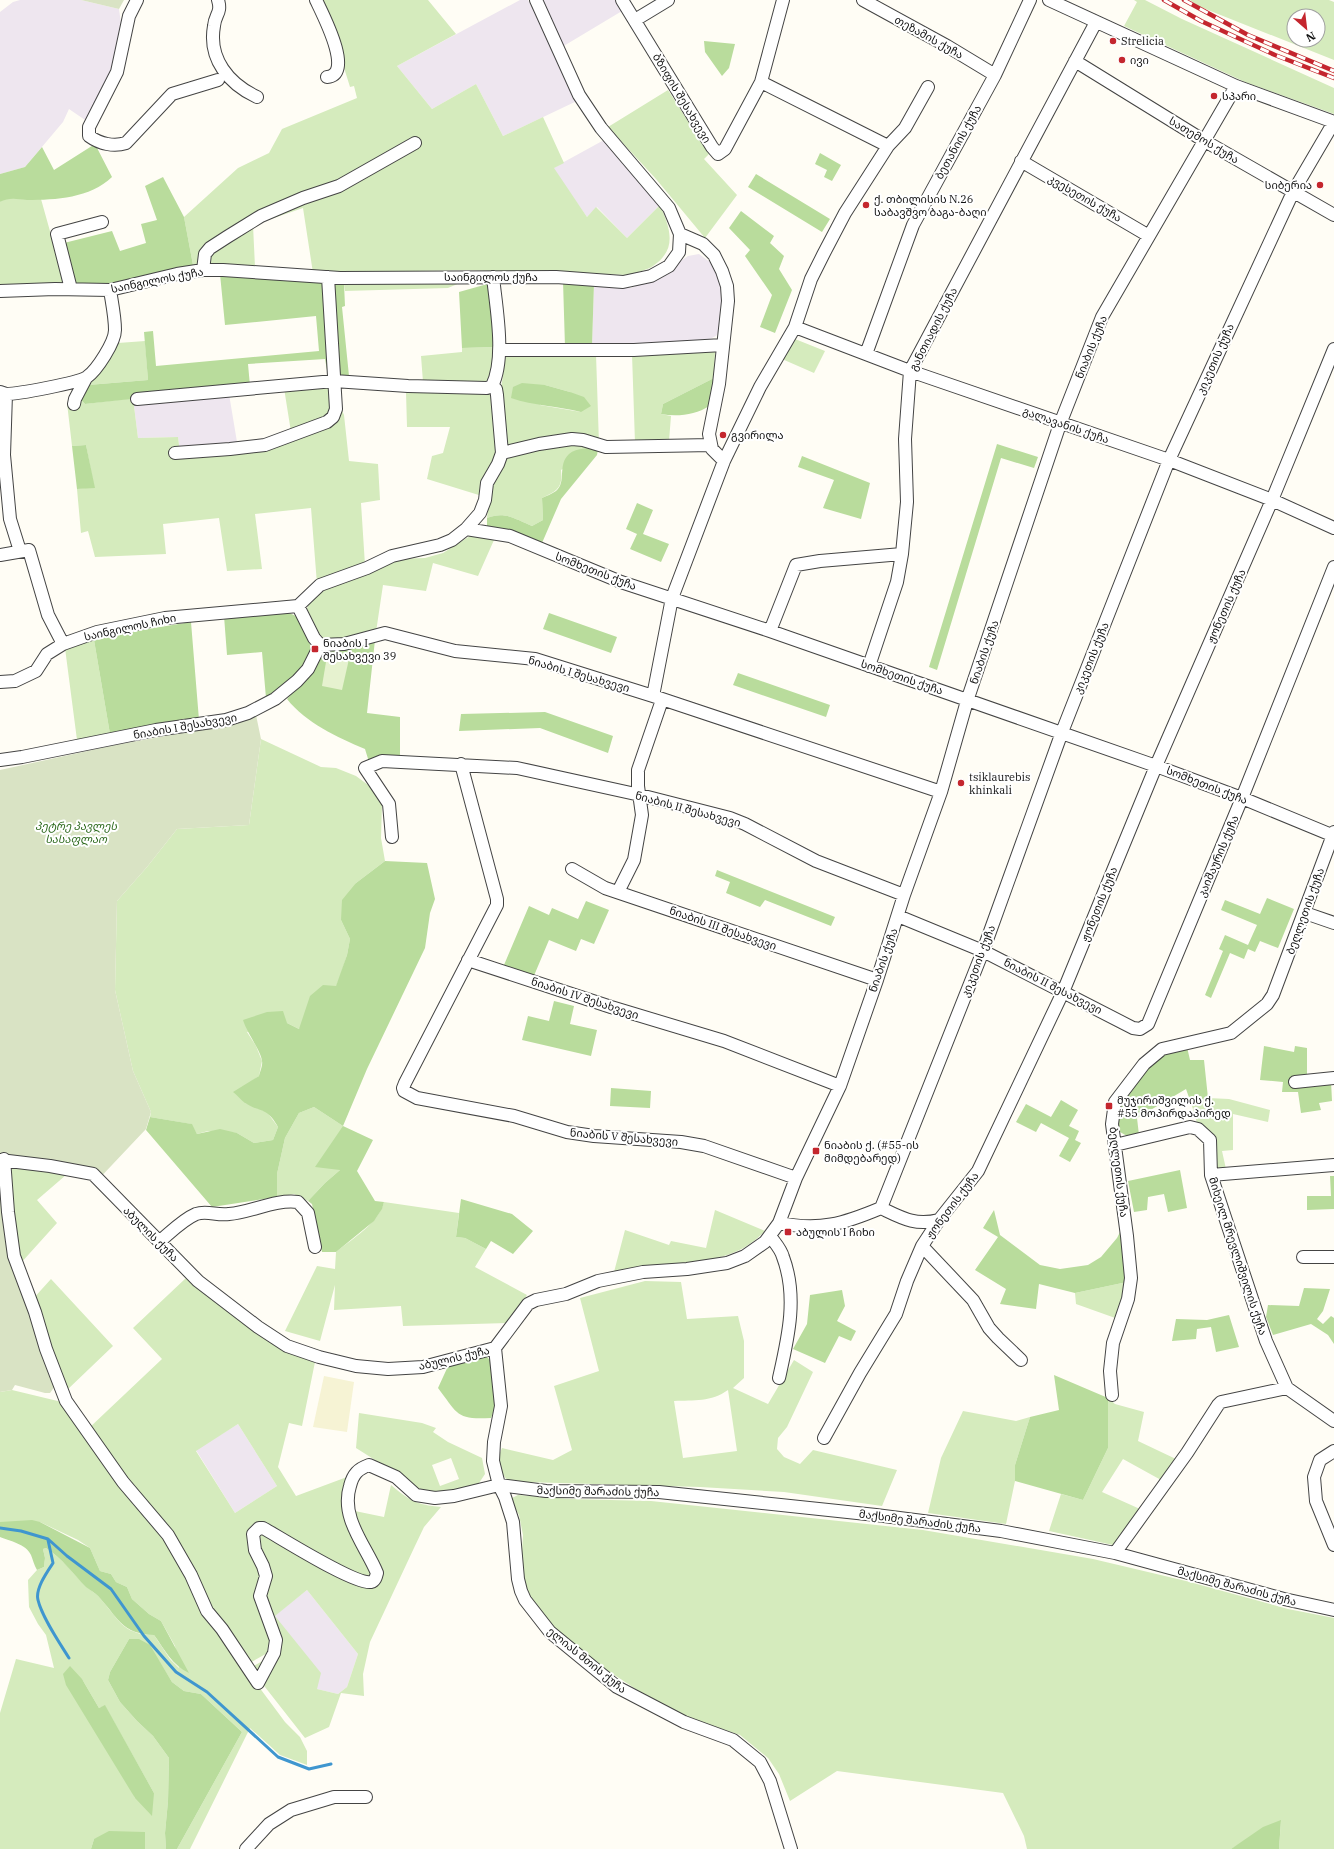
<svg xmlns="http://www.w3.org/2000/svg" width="1334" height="1849" font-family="'IBM Plex Serif','Noto Sans Georgian',serif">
<rect width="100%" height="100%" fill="#fffdf5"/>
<path fill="#eee6ef" d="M20,0h61l38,9 3,22 -10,40 -24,51 -19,-13 -6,13 -38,45 -25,7v-162l13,-10z
M520,0h8l51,100 -76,36 -27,-52 -44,25 -35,-43z
M541,0h74l7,11 -60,36z
M604,140l56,65 -33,33 -30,-31 -10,10 -34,-49z
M699,254l15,11 6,10 3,22 -3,33 -4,6 -13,6 -111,4 2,-63 37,5 26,-11 31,-21z
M228,388l9,54 -58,4 -1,-9 -40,1 -5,-40z
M238,1424l39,62 -42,27 -39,-63z
M307,1590l51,64 -11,33 -9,7 -21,-5 -43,-73z"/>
<path fill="#f6f3d4" d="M324,1376l30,6 -7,50 -34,-5z"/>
<path fill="#d5ebbd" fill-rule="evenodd" d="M320,0h108l28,34 -59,32 35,43 44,-25 27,52 40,-19 21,46 -10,5 33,49 9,-10 31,31 33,-33c10,23 18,44 -7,61 -6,4 -16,6 -24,9l-161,-5 -155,3 -10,-65 -50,17 2,42 -31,-3 -31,1 -9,-48 54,-49 31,-15 13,-24 75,-31 -3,-12 -4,1 -9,-29z
M1134,0h11l37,19 152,69v26l-89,-32 -121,-56 13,-24z
M1190,0h139l5,2v58l-136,-54zM1294,16h24v24h-24z
M668,90l41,64 -5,5 33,36 -32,43 -49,-59 -48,-52z
M7,198l34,1 24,86h-65v-83z
M462,282l-14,6 -103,3 -1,-7z
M795,339l30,12 -11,22 -32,-14z
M145,341l3,39 -60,5 30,-42z
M495,347l-5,35h-67l-2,-26 41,-4v-4z
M715,352l-1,26 -51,26 -2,10 10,2 -2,25 -34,2 -3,-89z
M506,354h90l3,90 -38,26c2,18 -4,21 -19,28l1,22 -11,6c-17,-7 -27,-15 -45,-8l4,-37 5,-7 5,-85zM545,385l25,7 11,20 -41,-7z
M331,385l1,20 -6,11 -35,16 -7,-44z
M492,390l6,63 -16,43 -55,-17 5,-23 11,-3 7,-26h-43l-1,-35z
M133,398l5,40 40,-1 2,16 83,-4 78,-41 3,7 5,46 29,3 2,36 -19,3 4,62 -48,19 -6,-76 -56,6 7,55 -35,2 -8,-53 -56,6 3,30 -71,3 -7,-26 -7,2 -4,-44 17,-2 -8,-42 -14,1 -5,-43 15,-2 3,3z
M470,536l24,4 -16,36 -45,-13 -7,28 -43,-6 -7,47 -25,7h-31l-14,-28 4,-10 11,-14 72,-28 32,-1 18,-5z
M94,640l16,94 -33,6 -12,-92z
M261,739l60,28 15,1 20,8 23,17 3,12 -1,33 4,23 -29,22 -15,37 9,19 -3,16 -6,19 -5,13 -37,42 -12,-6 -40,9 9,14 6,15 -3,15 -10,7 -4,20 22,9 11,15 -5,13 -19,3 -17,-10 -29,-2 -11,3 -6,-10 -41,-7 1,-5 -18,-41 -18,-81 2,-89 30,-34 30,-38 72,-4z
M1208,1098l21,1 41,11 -2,12 -35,-8v36l-11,1 4,18 -10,1 -19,-47 -5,-17z
M314,1107l29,19 -3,44 -15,13 -17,18 -14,-7 -17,3v-23l8,-36 14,-25z
M12,1165l54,10 -29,25 20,23 -37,41 -12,-97z
M384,1202l75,11 -3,24 9,1 21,11 -11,18 52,28 -19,28 -105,3 -2,-20 -67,4 1,-25 -15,56 -35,-10 32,-65 18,3 1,-17c17,-14 42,-28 48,-50z
M715,1210l50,21c-26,27 -54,29 -90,33 -20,3 -41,5 -61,8l11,-42 44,15 2,-4 35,7z
M186,1278l53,42 42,29 34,13 -13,64 -13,-3 -11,44 18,29 51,-19 -2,17 30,79 -10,6 -102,-55 -12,2c-8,17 3,27 8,43 2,5 0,10 1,15 4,24 11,43 11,67l-23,13 -33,-48 -21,-40 -106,-147 74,-70 -29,-31zM238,1424l39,62 -42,27 -39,-62z
M51,1279l62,67 -47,45 -34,-91z
M645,1281l36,1 6,37 51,-3 6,25v37l-11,10 35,16 26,-44 19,12 -26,55 -9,11 -1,11 7,8 16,7 13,-14 84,20 -15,36 -98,-14 -84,-5 -176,-5 -17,-2 -6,-8 -4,-12 5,-12 51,12 19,-10 -18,-64 45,-15 -19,-73zM728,1390l9,61 -54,7 -9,-57c20,-1 37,1 54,-11z
M1127,1282l-9,37 -42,-15 -1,-11z
M12,1390l54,13 91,120 93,152 35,47 15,15 7,14v14l-27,-10 -30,-27 -60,121h-13l65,-117 -41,-38 -17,-3 -12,-9 -13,-21 -30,-22 -19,33 -2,8 12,22 17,19 16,15 16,22 -1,43 -3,32 1,16h-21v-17l-51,7 -3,10h-91v-136l16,-54 38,9 -8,-33 -8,-11 -9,-17 -1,-27 9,-10 7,-3 1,-9 -2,-9 3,-1c16,10 27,26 40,38 4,4 9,7 12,10 20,21 23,39 56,39l16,24 9,9 -4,-22 -14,-25 -12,-7 -17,-15 -5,-12 -11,-5 -5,-8 -11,-3 -10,-23 -12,-8 -38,-18h-40v-130zM82,1679l17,29 6,-2 49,87 -19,5z
M1108,1398l7,6 29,8 -6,29 40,19 -17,20 -38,-21 -21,33 38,17 -27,36 -64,-14 12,-37 22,6 25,-52z
M963,1411l53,10 14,-4 -15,48v16l-9,43 -78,-11 13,-55z
M359,1413l63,10 14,5 -3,4 15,10 34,16 3,16 -6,9 -12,7 -39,5 -56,-30 3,-5 -19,-12zM451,1458l8,21 -19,7 -8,-21z
M391,1485c18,15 25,20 50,22l-17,20 -10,21 -44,94 -7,32 1,22 -23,-3 -12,34 -24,11 -55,-70 25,-14 -13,-57 5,-21 -11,-26 3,-19 105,56 14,-8 -28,-69 34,7zM307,1590l51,64 -11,33 -9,7 -21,-5 4,-16 -46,-57z
M518,1495l52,4 81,2 272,29 170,29 93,22 102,28 46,9v231h-55l2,-28 -50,28h-204l-3,-13 -21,-43 -166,-22 -47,30 -11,-27 -11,-16 -28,-23 -51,-17 -26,-11 -47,-31 -16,-8 -44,-37 -23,-29 -7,-13 -5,-19 2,-35 -4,-20 -9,-16z"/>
<path fill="#b9dc9c" d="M704,41l31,3 -6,24 -7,8 -17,-24z
M95,144l17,33c-22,21 -56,23 -85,23 -10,-1 -18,-3 -27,2v-28l25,-7 17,-20 12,23z
M820,153l21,12 -9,16 -8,-4 3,-7 -12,-6z
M756,174l74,45 -8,13 -74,-45z
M163,177l21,40 9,48 -36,11 -47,9 -36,1 -10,-43 48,-12 8,20 26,-8 -5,-19 16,-4 -12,-34z
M741,211l33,25 -4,7 14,13 -5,13 13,21 -17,43 -15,-6 12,-32 -27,-39 5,-6 -21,-22z
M220,274h16l63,7 45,3 1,22 -3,1 7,69h-21l-3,-17 -77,5 2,22 -165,18 -4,-4 7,-15 60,-5 -4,-48 9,-1 3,35 163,-15 -3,-35 -91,9z
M563,281l31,2 -2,63 -27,1z
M491,283l4,64 -33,1 -3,-56z
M714,378l-5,28c-13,9 -32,11 -48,8l2,-10z
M522,383l23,2 25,7 14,5 7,9 -10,6c-23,-6 -47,-6 -70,-14l2,-11z
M599,444l-2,11 -36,44 -19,44 -55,-17v-8c18,-7 28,1 45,8l11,-6 -1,-22c4,-2 10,-4 14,-7 11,-9 1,-26 13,-37 8,-7 21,-4 30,-10z
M997,444l41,13 -4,11 -33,-10 -64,212 -8,-3z
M86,445l9,43 -18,1 -5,-43z
M802,456l68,27 -9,36 -38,-11 11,-28 -36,-13z
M637,503l16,7 -10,24 26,10 -8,18 -31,-13 7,-15 -11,-5z
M281,611c15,3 18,6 25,20 16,33 -17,49 -40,67l-4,-46 -35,3 -3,-39z
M549,613l68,24 -6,16 -68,-24z
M191,622l8,98 -89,14 -16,-94 35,-8z
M375,640l-8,73 33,4v41l-31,4 -4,-13c-28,-12 -59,-26 -78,-50l24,-27 11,-15 12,-7z
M738,673l92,32 -4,12 -93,-32z
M545,712l68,24 -5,17 -68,-25 -81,3 2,-17z
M385,861l42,2 8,36 -5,14 -5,35 -58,121 -24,57 30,14 -16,31 18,30 9,1 -2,7 -8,12 -38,31h-14l-10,-48 -4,-3 17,-18 15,-13 -25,-3 28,-41 -29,-19 -15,6 -14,25 -8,36v23l-65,10 -66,-77 4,-13 42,7 5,10 23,-5 17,4 17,10 19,-3 5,-13c-11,-20 -17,-14 -33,-24 -4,-3 -8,-8 -12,-11l26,-16c1,-4 4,-11 3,-15 -1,-10 -15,-28 -19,-41l24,-8 16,-1 4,12 12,6 11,-33 13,-11 13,1 11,-31 3,-16 -9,-19 1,-20 14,-17z
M717,870l118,47 -4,9 -66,-26 -5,7 -34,-14 4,-11 -15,-6z
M1267,898l27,11 -16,39 -18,-7 -5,11 -7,-3 -4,10 -14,-6 -19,45 -6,-3 18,-44 -4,-2 6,-14 23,10 9,-20 -36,-15 4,-10 35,14z
M586,901l23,9 -15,34 -13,-5 -5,12 -27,-11 -16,38 -29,-13 25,-59 20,9 3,-7 26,11z
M554,1001l20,5 -4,18 27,6 -6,26 -69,-16 6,-24 21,5z
M1264,1046l30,6 1,-6 12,2v35l24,-2 1,20 -13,2 2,7 -20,3 -3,-21h-16l1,-10 -23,-2z
M1187,1047l3,13h14l4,38 -16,8 -6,-17 -49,29 2,17 -12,1 -7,-4 -4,-7 3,-22 24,-34 23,-17z
M611,1088l40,3 -1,17 -40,-2z
M1061,1100l17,10 -9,16 10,5 -4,9 6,3 -11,19 -11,-6 10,-18 -28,-15 -5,9 -20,-10 10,-18 25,13z
M1180,1170l7,38 -19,4 -4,-18 -16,3 -1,13 -13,2 -6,-31z
M1330,1176h4v33l-27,1v-14h24z
M461,1199l51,15 21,17 -20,23 -22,-13 -5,8 -21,-11 -9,-1z
M994,1210l6,25 40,30 20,4 28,-4 13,-8 16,-19 6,-12 4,56 -52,11 -36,-9 -3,25 -36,-5 6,-15 -31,-19 23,-33 -15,-9z
M1304,1288l26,1 -7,22 -6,8 6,5 8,-8 3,2v26l-6,-9 -17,-11 -38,11 -7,-18 2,-12 31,1z
M842,1290l3,16 -8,15 19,10 -5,10 -12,-5 -14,27 -32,-14 14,-25 3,-29z
M1229,1315l10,32 -23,5 -5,-25 -14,2 -1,10 -24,2 4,-22 31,1z
M485,1355l6,6 4,46 -4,11c-35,2 -33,-4 -53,-30l11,-24z
M1054,1375l54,23v50l-25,52 -68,-19v-16l15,-48 29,-7z
M32,1520l8,2 50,26 10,23 11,3 5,8 11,5 5,12 17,15 12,7 28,52c-17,-8 -24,-23 -35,-38 -33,-1 -36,-18 -56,-39 -3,-3 -8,-6 -12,-9 -13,-13 -24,-29 -40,-39l-3,1 2,9 -1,9 -7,3c-3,-5 -4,-10 -6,-15 -5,-11 -21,-14 -31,-18v-15z
M129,1639h10l11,6 22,37 12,9 17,3 41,38 -65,117h-11l-1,-16 3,-32 1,-43 -16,-22 -16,-15 -17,-19 -12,-22 2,-8z
M70,1666l12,13 17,29 6,-3 49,88 -2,23 -17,-18 -69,-113 -3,-11z
M1281,1820l-2,29h-48l32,-22z
M109,1831l36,1v17h-54l3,-10z"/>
<path fill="#d9e3c4" d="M81,0h43l-5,9z
M256,715l5,24 -12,86 -72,4 -30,38 -30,34 -2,89 18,81 18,41 -5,17 -51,54 -10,-5 -72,-13 -13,5 7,61 48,155 -5,7h-5l-30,-8 -3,5 -12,2v-622l115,-25 123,-22z"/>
<path fill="#e6f2cf" d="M327,656l22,3 -7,31 -20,-4z"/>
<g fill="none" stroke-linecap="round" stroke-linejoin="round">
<path stroke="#3f96cf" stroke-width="3" d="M0,1528l21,3 27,8 19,17 44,33 33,47 32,36 31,20 71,65 31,12 22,-5
M48,1540l5,23c-6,9 -18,26 -15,37 4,17 21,42 31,58"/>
<g stroke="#444" stroke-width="14">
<path id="minor" d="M137,0l-8,16 -12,56 -28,55v9c11,8 25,11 37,7l46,-49 46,-14
M218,0c4,13 -3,14 -4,26 -6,33 15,58 43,71
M316,0c6,13 39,75 11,77
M622,0l90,147 6,7 7,-5 36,-67 22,-82
M863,0l84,46 48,29
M1049,0l187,86 98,36
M635,20l33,-20
M1075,61l128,79 131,75
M761,82l127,64
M1021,161l128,75
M680,234l23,10 11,11 8,16 5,15 1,15 -9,83 -10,50 3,15 12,12
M203,270l2,-16 5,-6 17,-11 34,-21 42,-18 36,-12 76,-43
M71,289l-14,-55 45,-12
M0,291l55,-2 55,1 67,-16 26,-4h20l117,8 216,-1 67,5 28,-6 18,-10 10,-14 1,-18 -11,-26 -68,-80 -22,-33 -43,-95
M795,327l115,44 259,89 103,40 62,28
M499,350h135l89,-5
M866,354l47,-129 82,-150 35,-75
M492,386c14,-28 4,-79 1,-109
M0,392l6,2 -2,61 6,64 10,32
M6,394c12,0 72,-11 81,-17 10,-7 28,-35 28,-47 0,-13 -3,-27 -5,-40
M137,399l197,-18 74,5 79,2 5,-2
M74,404l1,-5 11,-21
M175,453l55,-4 35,-4 62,-23 6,-5 3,-8 -8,-132
M502,453l37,-9 33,-5 11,1 23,7 105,-2
M466,529l44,7 111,46 149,49 386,135 86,32 92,38
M0,555l29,-5 19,65 15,29
M298,606l22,-21 47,-17 25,-12 48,-11 12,-5 14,-11 14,-16 5,-13 2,-17 11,-19 4,-11 -5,-58 -1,-6 -4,-3
M770,631l26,-66 24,-4 82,-7
M320,645l24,-1 41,-11 70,18 80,8 118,37 288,96
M869,666l28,-84 5,-28 5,-52 -2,-63 5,-68 186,-349
M0,682l15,-1 21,-10 11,-17 16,-10 34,-12 68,-14 133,-12 16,32 6,7
M653,696l19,-98 52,-137 36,-74 35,-60 16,-48 12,-24 22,-42 43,-67 17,-18 23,-41
M0,760l22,-3 134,-27 70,-10 22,-7 27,-14 22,-18 11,-12 12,-24
M461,764l36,135v6l-92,178 -2,5 1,3 13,7 97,18 53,16 27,4 87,6 23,4 92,32
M392,837l-3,-33 -24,-36 17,-7 135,7 123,27 90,23 15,6 71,37 88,34
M572,869l33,19 272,92
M618,892l16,-32 8,-45 -4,-29v-16l24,-70
M1305,913l29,10
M898,916l85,35 150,77 7,1 8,-5 94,-226 92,-231
M468,960l143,47 113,34 116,45
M1295,1082l39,-4
M1115,1145l75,-18 8,2 12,11 1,35 55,166 21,47 47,33
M4,1159l4,53 6,44 21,56 11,37 20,52 57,81 45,53 23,40 16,36 15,18 36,54 16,-30 2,-13 -16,-44 6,-20 -3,-10 -8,-16 -2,-16 6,-6h4c18,10 92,57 108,54 4,-1 5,-5 6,-9 -11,-27 -37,-55 -27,-87 3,-12 8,-17 19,-21l27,12 20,18 19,3 19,-2 45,-11 47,6 113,1 217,23 125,16 114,22 169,46 50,11
M0,1160l50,6 43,8 105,107 60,46 29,19 32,11 37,9 32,3 35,-2 72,-19 33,-44 8,-4 30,-6 32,-13 45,-9 44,-3 40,-6 18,-7 20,-14 14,-19 17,-45 44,-92 37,-106 27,-85 37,-103 26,-91 93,-277 42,-107 134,-231
M1211,1175l123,-10
M881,1208l102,-257 79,-219 107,-272 124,-268 41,-70
M779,1223c41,8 64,1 102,-15 21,10 34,18 58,12
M770,1236c5,7 11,13 13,21 15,40 5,81 -4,121
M159,1242c11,-9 23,-22 37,-28 11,-4 21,2 33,0 23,-2 46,-15 69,-12l10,11 7,34
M922,1246l51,54 16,28 9,10 23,22
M1303,1257h31
M495,1348l6,58 -7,36 -1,19 6,24 6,12 8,25 5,57 3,12 4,9 25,32 67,55 67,35 49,18 27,22 10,19 21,68
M1112,1395l-2,-24 3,-28 15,-44 3,-21 -4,-42 -15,-112 3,-22 29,-38 18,-15 69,-16 36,-29 6,-9 61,-163
M824,1438l36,-65 36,-59 11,-33 15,-35 17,-26 39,-49 85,-179 93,-226 116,-266 62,-151
M1334,1451l-14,9 -6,17 2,24 18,44
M1115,1553l72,-100 31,-48 3,-3 66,-14
M246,1849l23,-25 22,-14 43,-13h32"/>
</g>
<use href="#minor" stroke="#fff" stroke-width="12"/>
<g stroke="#c4262e" stroke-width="4.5">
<path id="rail" d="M1164,0l37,21 74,34 59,23
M1184,0l64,35 86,36"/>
</g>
<use href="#rail" stroke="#fff" stroke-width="3" stroke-dasharray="9" stroke-linecap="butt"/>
</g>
<g fill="#c4262e" stroke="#fff" stroke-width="1.5">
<circle cx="1113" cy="41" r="4"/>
<circle cx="1122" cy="60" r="4"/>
<circle cx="1214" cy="96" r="4"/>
<circle cx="1320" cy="185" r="4"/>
<circle cx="866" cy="205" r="4"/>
<circle cx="723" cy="435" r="4"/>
<rect x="311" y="645" width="8" height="8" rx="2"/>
<circle cx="961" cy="783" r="4"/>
<rect x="1105" y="1102" width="8" height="8" rx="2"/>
<rect x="812" y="1147" width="8" height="8" rx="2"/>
<rect x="784" y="1228" width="8" height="8" rx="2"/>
</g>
<g text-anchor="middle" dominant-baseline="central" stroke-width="4" stroke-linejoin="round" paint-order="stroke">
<g font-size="11" fill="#111" stroke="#fff">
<text transform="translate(929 37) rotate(29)">თეზამის ქუჩა</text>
<text transform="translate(682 98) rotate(59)">ბზიფის შესახვევი</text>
<text transform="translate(1204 140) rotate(31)">სათემოს ქუჩა</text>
<text transform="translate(958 142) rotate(-61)">ბეთანიის ქუჩა</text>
<text transform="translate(1085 198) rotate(30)">კვესეთის ქუჩა</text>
<text x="491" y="277">საინგილოს ქუჩა</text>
<text transform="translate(157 280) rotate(-11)">საინგილოს ქუჩა</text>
<text transform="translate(933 329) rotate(-63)">განთიადის ქუჩა</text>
<text transform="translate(1091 347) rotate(-68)">ნიაბის ქუჩა</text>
<text transform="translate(1215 359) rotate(-66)">კიკეთის ქუჩა</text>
<text transform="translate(1066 425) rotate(19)">გალავანის ქუჩა</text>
<text transform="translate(596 571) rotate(21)">სომხეთის ქუჩა</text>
<text transform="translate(1226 606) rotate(-66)">ჟონეთის ქუჩა</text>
<text transform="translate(130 627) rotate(-12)">საინგილოს ჩიხი</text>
<text transform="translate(984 652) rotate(-71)">ნიაბის ქუჩა</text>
<text transform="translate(1091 658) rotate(-68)">კიკეთის ქუჩა</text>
<text transform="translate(579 674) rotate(16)">ნიაბის I შესახვევი</text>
<text transform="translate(902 677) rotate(19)">სომხეთის ქუჩა</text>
<text transform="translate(185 726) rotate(-10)">ნიაბის I შესახვევი</text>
<text transform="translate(1207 785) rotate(21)">სომხეთის ქუჩა</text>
<text transform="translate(688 809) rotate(15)">ნიაბის II შესახვევი</text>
<text transform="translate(1218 856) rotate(-67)">კაიშაურის ქუჩა</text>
<text transform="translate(1099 904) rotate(-68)">ჟონეთის ქუჩა</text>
<text transform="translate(1305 911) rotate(-70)">ბეღლეთის ქუჩა</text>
<text transform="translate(723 928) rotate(19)">ნიაბის III შესახვევი</text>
<text transform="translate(883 960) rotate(-71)">ნიაბის ქუჩა</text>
<text transform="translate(978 961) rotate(-69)">კიკეთის ქუჩა</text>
<text transform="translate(1053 986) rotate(27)">ნიაბის II შესახვევი</text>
<text transform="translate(585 998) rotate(18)">ნიაბის IV შესახვევი</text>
<text transform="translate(624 1137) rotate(5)">ნიაბის V შესახვევი</text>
<text transform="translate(1119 1172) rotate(83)">ბეღლეთის ქუჩა</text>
<text transform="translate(952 1205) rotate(-53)">ჟონეთის ქუჩა</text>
<text transform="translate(151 1234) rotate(45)">აბულის ქუჩა</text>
<text transform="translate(1238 1256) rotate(72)">მიხეილ მრევლიშვილის ქუჩა</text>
<text transform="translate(454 1358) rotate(-13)">აბულის ქუჩა</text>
<text transform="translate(598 1491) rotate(1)">მაქსიმე შარაძის ქუჩა</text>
<text transform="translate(920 1521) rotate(7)">მაქსიმე შარაძის ქუჩა</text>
<text transform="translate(1237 1586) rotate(15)">მაქსიმე შარაძის ქუჩა</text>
<text transform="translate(587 1660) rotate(39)">ელიას მთის ქუჩა</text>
</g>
<g font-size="11" fill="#111" stroke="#fff" text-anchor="start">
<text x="1121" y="41">Strelicia</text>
<text x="1130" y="60">ივი</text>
<text x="1222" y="96">სპარი</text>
<text x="1312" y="185" text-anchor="end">სიბერია</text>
<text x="874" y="199">ქ. თბილისის N.26<tspan x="874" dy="13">საბავშვო ბაგა-ბაღი</tspan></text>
<text x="731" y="435">გვირილა</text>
<text x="323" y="643">ნიაბის I<tspan x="323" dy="13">შესახვევი 39</tspan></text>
<text x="969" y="777">tsiklaurebis<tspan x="969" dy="13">khinkali</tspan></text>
<text x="1117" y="1100">მუჯირიშვილის ქ.<tspan x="1117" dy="13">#55 მოპირდაპირედ</tspan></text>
<text x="824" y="1145">ნიაბის ქ. (#55-ის<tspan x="824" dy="13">მიმდებარედ)</tspan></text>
<text x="796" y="1232">აბულის I ჩიხი</text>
</g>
<g font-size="11" font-style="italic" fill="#2f6b1f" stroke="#fff">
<text x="76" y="826">პეტრე პავლეს<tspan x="76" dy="13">სასაფლაო</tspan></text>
</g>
</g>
<g transform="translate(1306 28) rotate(152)"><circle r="19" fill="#ffffff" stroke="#a0a0a0"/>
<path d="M0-3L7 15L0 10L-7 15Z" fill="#c4262e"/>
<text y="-6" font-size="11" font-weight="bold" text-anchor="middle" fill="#111111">N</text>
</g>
</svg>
